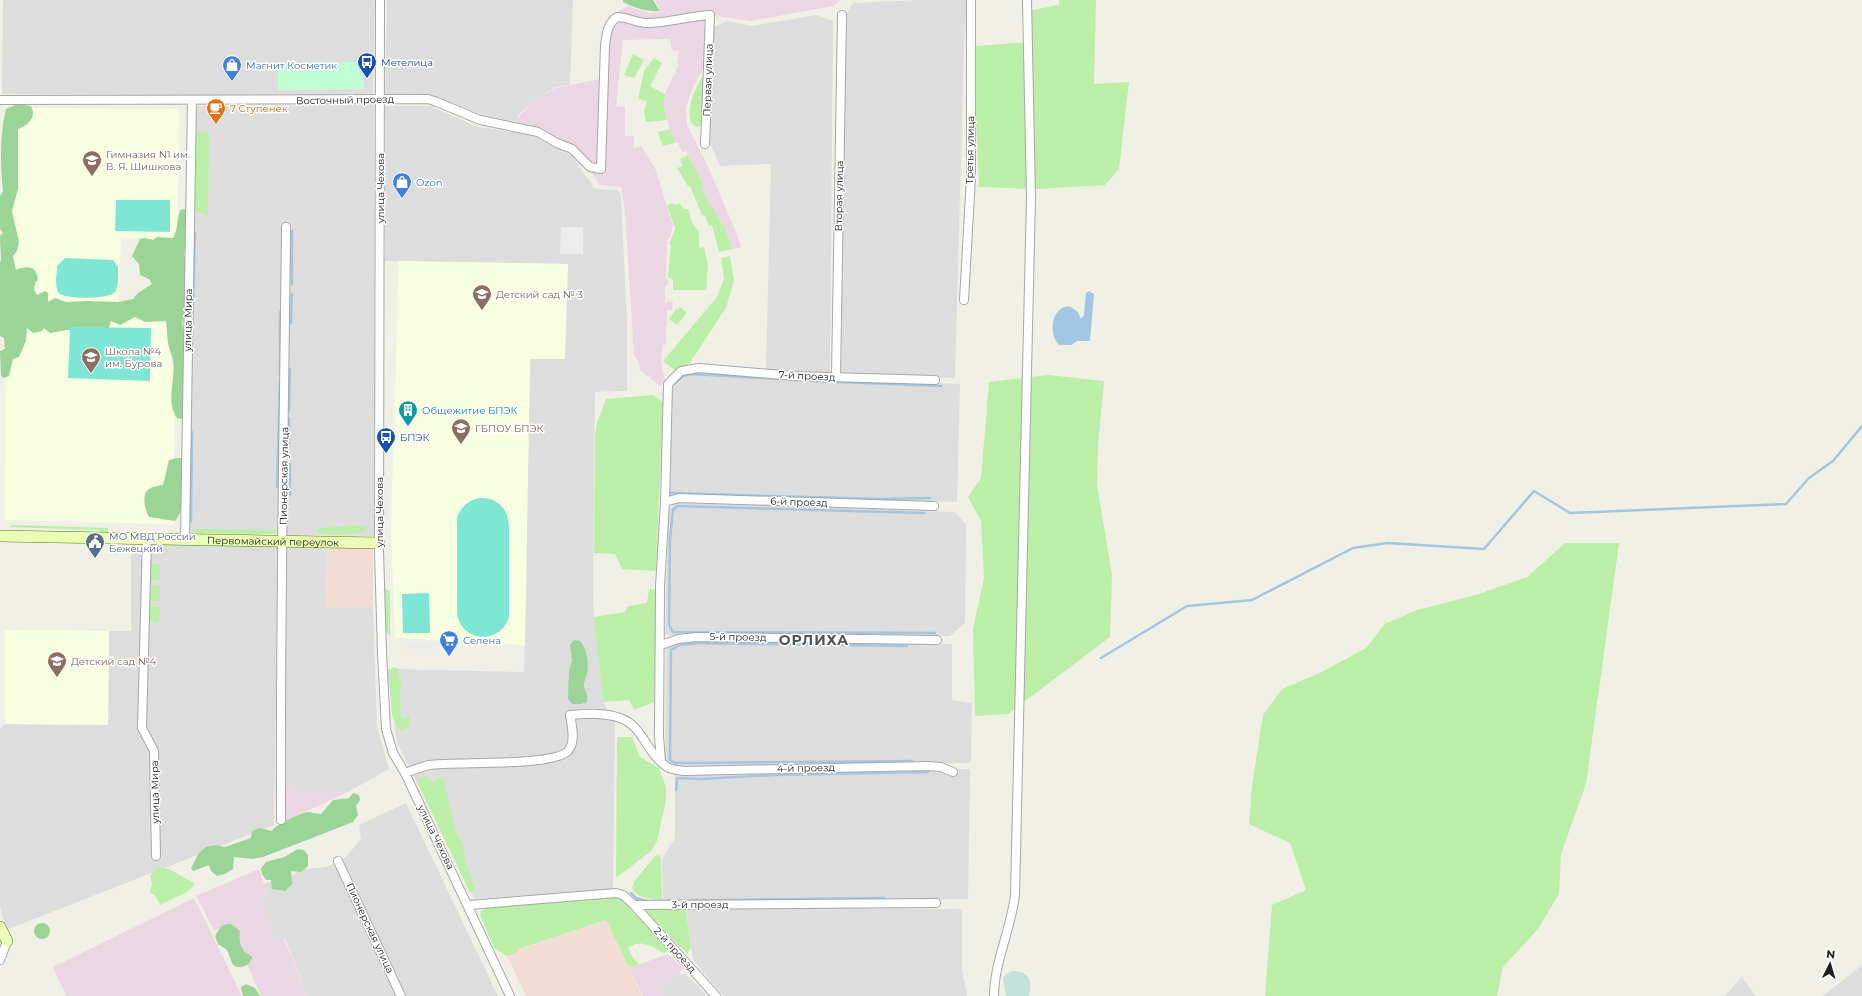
<svg xmlns="http://www.w3.org/2000/svg" width="1862" height="996" font-family="Montserrat,sans-serif">
<rect width="100%" height="100%" fill="#f1f0e6"/>
<path fill="#dedddd" d="M3,0h372l-2,94 -110,2 -261,-2z
M387,0h186l-3,85 -15,2 -22,15 -14,12 -2,8 -35,-7 -51,-20 -46,-1z
M916,0h51l-3,49 -9,329 -114,-4 5,-359 7,-12z
M816,15l17,6 -3,353 -64,-4 5,-206 -51,2 -11,-25 5,-114 13,-6 25,5z
M374,105v431l-87,-1 2,-307 -10,306 -91,-1 8,-427z
M385,106h46l47,21 54,8 40,21 23,33 23,1 3,5 6,127v69l-32,1 -2,209 10,101 12,20 -2,168 -138,9 -78,-156 -10,-74 137,3 6,-313 38,-95 -183,-3z
M684,373l276,11 -3,118 -289,-8 3,-107z
M680,502l275,10 11,13 -1,98 -15,13 -285,-1 3,-124 5,-6z
M150,542l128,3 -4,280 -268,105 -6,-23v-178l5,-5 103,1 1,-94h22v-76z
M287,545l40,1 -1,62 47,-1 4,119 12,43 -41,23h-52l-11,-4z
M697,641l255,3v56l20,3 -1,60 -294,4 -12,-7 1,-111 14,-7z
M970,769l-2,130 -305,3 -1,-44 13,-20v-63z
M406,803l92,193h-190l-23,-57 -11,4 -15,-44 9,-4 -4,-11 29,-9 10,-6 23,-2 20,-10 15,-18 -2,-14z
M686,908l276,1v60l5,27h-244l-30,-36z
M1862,965v31h-39z
M679,974h7l21,22h-43l-6,-9z
M1742,977l14,19h-32z"/>
<path fill="#f3dcd4" d="M327,546l46,1v60l-47,1z
M606,920l36,76h-116l-20,-42z"/>
<path fill="#ebd7e3" d="M655,0h186l-8,6 -82,15 -47,-7 2,50 -14,25 -6,19 1,17 22,44 27,63 5,15 -9,2 -9,-27 -3,2 -19,-36 2,-3 -17,-34 -4,1 -4,-10 -3,1 -3,-5 -9,-35 3,-8 -1,-1 14,-29 -2,-1 2,-14 -7,1 -2,-12 -47,1 -7,66 9,1v29h9v12l7,-2 14,22 18,58 -3,12 -3,2 -1,39h2v6h-3v17h8l-1,8h-5l-1,33 -3,2 -2,14 4,22 -5,5 -20,-16 -1,-7 -5,-8 -9,-144 -4,-24 -22,-2 -14,-26 -8,-2 -4,-13 -25,-3 -31,-19 3,-7 13,-13 22,-14 45,-9 5,-51 4,-12 19,-10 22,7 11,-1z
M285,788h11l1,4h51l-63,29z
M259,869l9,26 -9,4 15,43 10,-3 24,57h-47l-31,-71 -16,5 -18,-34z
M194,898l48,98h-176l-13,-29z
M668,954l15,14 -4,6 -21,13 6,9h-21l-14,-28z"/>
<path fill="#f8ffe1" d="M18,108l161,1 -2,130 -56,-1 -3,72 58,2 -3,212 -168,-4 1,-403z
M399,261l169,3 -3,95h-35l-5,286 -130,-7 -4,-109z
M5,630l104,1 -1,94 -103,-1z"/>
<path fill="#bbefa8" d="M1059,0h37l-2,84 35,-2 -10,87 -14,16 -68,4 -58,-2 -3,-66v-75l53,-4 -2,-31 32,-6z
M633,54l11,6 -10,18 -10,-3z
M654,58l8,5 -12,23 16,9 -3,8 4,17 -21,2 -2,-11 3,-10 -9,-2 6,-28z
M705,73l-3,52 -6,2c-16,-8 1,-44 9,-54z
M670,129l5,14 -12,3 -5,-14z
M198,131h7l4,3 -1,82 -12,-5 -3,-6 2,-71z
M688,155l16,31 -3,2 10,19h2l7,16 3,-1 9,27 -13,3 -7,-27 -3,1 -4,-10 -3,-1 -12,-29h-2l-11,-18 6,-2 -3,-7z
M673,203l2,2 5,-2 4,6h4l4,13 7,10v16l5,-1 4,19 -2,24h-33v-10l-5,-3 3,-32 -2,-1 6,-15 -8,-24z
M730,256l4,24 -8,28 -37,56 -13,7 -13,-10 54,-64 7,-18 -3,-21z
M680,307l7,6 -10,12 -8,-6 7,-10 2,1z
M1048,375l56,6 -6,64 -1,40 15,90 -2,62 -102,77 -33,2 -2,-87 11,-51 -3,-57 -13,-24 13,-19 8,-96z
M653,395l10,7 -7,169 -34,-2 -7,-15 -21,-1 1,-118 2,-12 9,-24z
M12,525l96,3v5l-7,-1 -3,-2 -89,-3z
M360,525l8,2v1c-6,7 -43,8 -51,4l1,-3 3,-1z
M195,529l80,1 3,2 -3,2 -79,-1 -4,-2z
M1565,543h54l-33,241 -25,70 -2,40 -21,35 -35,38 -6,29h-232l7,-91 34,-15 -16,-47 -41,-19 3,-38 11,-71 19,-26 38,-16 46,-25 19,-24 32,-14 62,-16 48,-17z
M150,564h10v16h-10z
M150,585h10v16h-10z
M385,588l5,4v45l-5,-8z
M649,589l7,1 -2,112 -20,8 -5,-10 -26,2 -9,-85 31,-5 3,-6 19,-3z
M149,606l11,1 -1,16 -10,-1z
M393,667l4,1 4,16 -1,18 1,14 3,3 4,-3 2,1 -2,10 -5,4 -5,-2 -6,-14 -3,-43z
M617,737h15l8,20 19,11 7,19v13l-9,41 -6,10 -35,27z
M426,776l8,7 4,-5 6,1 12,53 7,12 2,17 11,29 -6,3 -51,-107 -1,-6z
M659,855l2,3 1,41c-11,0 -25,0 -30,-11l2,-6 21,-26z
M157,867l12,2 26,15 -8,8 -27,13 -4,-8 -6,-5 2,-9 -2,-7z
M615,897c19,5 40,37 53,53l-4,3c-12,-6 -23,-15 -36,-5l5,10 6,6 -10,4 -23,-48 -87,29 -4,4 -8,3 -13,-8 -14,-33 1,-4 6,-3z
M684,907l2,3 5,38 -4,6 -41,-41 1,-4z"/>
<path fill="#9bd497" d="M623,0h30l7,11c-14,1 -25,-3 -37,-9z
M18,104l13,2c6,12 -3,19 -13,23v60l-6,22 7,31 -2,9 -4,5 3,14c11,-5 21,-4 22,10l-3,3 -1,7 3,5 8,-4 3,2v9l7,-4 11,4 22,-1 31,1 14,-3 5,-6 14,-9 -3,-5 -9,-4 -1,-11 -7,-8 8,-17 5,-1 8,2 4,-3 16,1c5,-9 4,-18 7,-28l4,-1 4,2 -2,21v14l-2,7 3,21 -1,40 -4,9 5,21 -1,71 -4,4 -5,-1c-12,-18 -1,-37 -4,-57 -1,-6 -4,-12 -5,-18 -1,-7 -1,-14 -2,-22l-21,1 -10,-5 -15,8 -9,-4 -2,7 -27,3 -15,-1 -17,3 -6,-5 -2,3 -9,2 -6,-5 -1,13 -7,16 -6,2 -4,17 -5,2 -3,-2 -1,-25 5,-2 -1,-11 -4,-2v-74l1,-2 -1,-24 3,-3 -3,-4v-33l3,-5c-3,-25 -3,-57 3,-82z
M177,458h5c2,17 5,50 -7,63l-26,-4c-4,-7 -9,-25 2,-29 4,-2 8,-2 12,-3l6,-25z
M574,640l6,1c7,8 9,22 7,33 -1,4 -4,9 -3,13 2,6 4,8 3,15l-6,2h-9l-4,-5 1,-29 3,-9 -2,-16z
M353,793l6,2 1,5 -4,6 2,9 -5,7 -5,2 -85,33 -11,2 -18,-2 -1,12 -8,5 -8,2 -6,-5 -2,-6 -16,6 -2,-3 8,-15 7,-6 9,-2 10,2 26,-9 1,-7 8,-3 12,3c2,-6 29,-18 36,-19 4,0 9,2 13,2l12,-14 16,-2z
M298,849l6,1 4,5v11l-7,6 -10,-1 1,13 -7,7 -13,-2 -1,-9h-5l-4,-6 -1,-6 5,-6 18,-5z
M34 931a8 8 0 1 1 16 0a8 8 0 1 1-16 0Z
M227,924h4l9,7c-1,8 -1,13 4,20 2,3 6,3 8,6 -2,8 -7,10 -15,10l-4,-2 -6,-15 -9,-6 -3,-8 6,-10z
M246,984l9,4 5,8h-17l-2,-9z"/>
<path fill="#c1e1d9" d="M1013,971c16,0 20,10 16,25h-23l-3,-18 5,-5z"/>
<path fill="#c0fed3" d="M364,62v27l-86,1v-27z"/>
<path fill="#7ee6d5" d="M116,200h54v32l-55,-1z
M65,258l48,2 5,7c0,7 1,19 -3,25 -5,7 -50,8 -56,1 -5,-6 -2,-20 -2,-27z
M70,327l81,1 -1,53 -82,-3z
M480,498c16,-1 28,10 29,27v92c-8,28 -48,26 -52,-4v-95c4,-11 11,-18 23,-20z
M429,593l1,40h-27l-1,-39z"/>
<path fill="#ececec" d="M561,227h22v27h-23z
M383,483h5v37h-5z
M408,642l29,1v6h-30z"/>
<path fill="#a3c6e2" d="M1089,291l5,3 -4,47h-13l-6,4h-12c-11,-12 -8,-37 10,-39l9,6 3,7 3,-4 2,-22z"/>
<g fill="none" stroke-linecap="round" stroke-linejoin="round">
<path stroke="#a3c6e2" stroke-width="2.5" d="M292,284v-53
M193,303l2,-70
M291,323l1,-29
M280,374v-62
M812,381l129,5
M675,383l8,-7 9,-2 86,5
M289,411l1,-42
M289,418v30
M277,487l3,-105
M670,493l210,6 50,-1
M290,495v-31
M924,513l-247,-7 -4,4 -3,30 -1,85 4,7 262,1
M191,522l1,-90
M907,646l-209,-3 -18,2 -9,5 -1,110 5,3h15l222,-2
M1101,658l86,-52 65,-6 101,-52 35,-5 96,6 50,-58 36,22 216,-9 23,-26 24,-17 29,-35
M676,790l1,-12 24,1 74,-4 153,-3
M631,893l5,5 11,3 237,-3"/>
<g stroke="#a7a7a7" stroke-width="10">
<path id="street" d="M380,0l-1,551 3,102 4,76 7,24 12,20 105,223
M0,100l428,-1 9,3 43,18 58,12 19,11 15,6 18,18 11,2 4,-124c2,-12 2,-21 12,-28 10,0 20,6 30,6 22,0 42,-7 63,-8l-5,129
M964,300l7,-123v-177
M836,377l6,-362
M665,502l14,-4 255,8
M147,538l-5,190 12,23 2,105
M185,539l7,-439
M661,645l17,-6 19,-2 240,3
M661,762l-2,-26 1,-149 5,-85 3,-118 13,-13 18,-3 95,8 141,4
M405,773c8,-3 16,-6 24,-8 26,-4 123,2 139,-14 8,-8 4,-26 2,-36 15,-1 35,-3 50,3 24,8 27,38 49,50 4,2 10,2 15,3l244,-5 13,1 12,5
M281,820c-1,-197 3,-395 5,-593
M338,861l63,135
M469,905l147,-12 7,2 11,10 302,-2
M634,905l82,91
M0,960l7,-19
M994,996c0,-33 17,-67 21,-101l16,-698 -4,-197"/>
</g>
<g stroke="#547e00" stroke-width="12">
<g id="secondary">
<path id="s1" d="M0,536l379,7"/>
<path d="M0,927l7,14"/>
</g>
</g>
<use href="#street" stroke="#fff" stroke-width="8"/>
<use href="#secondary" stroke="#ebfeb6" stroke-width="11"/>
</g>
<defs>
<g id="bus-pin" transform="scale(1)"><path d="M0 17L-7.5 6A9.5 9.5 0 1 1 7.5 6Z" fill="#1a4fb4" stroke="#fff"/><path d="M-5-6H5V4H4V6H2V4H-2V6H-4V4H-5ZM-3.5-4V0h7V-4ZM-3.5 1.2v1.5H-2V1.2ZM2 1.2v1.5H3.5V1.2Z" fill="#fff"/></g>
<g id="shop-pin" transform="scale(1)"><path d="M0 17L-7.5 6A9.5 9.5 0 1 1 7.5 6Z" fill="#3f7fe0" stroke="#fff"/><path d="M-5-2.5h2.3a2.7 3.5 0 0 1 5.4 0H5L5.5 6h-11ZM-1.5-2.5h3a1.5 2.3 0 0 0-3 0Z" fill="#fff"/></g>
<g id="cafe-pin" transform="scale(1)"><path d="M0 17L-7.5 6A9.5 9.5 0 1 1 7.5 6Z" fill="#e8710a" stroke="#fff"/><path d="M-5.5-4.5H6V0H3Q3 3.5 0 3.5H-2.5Q-5.5 3.5-5.5 0ZM3-3.2v2h1.7v-2ZM-6 4.5H4V6H-6Z" fill="#fff"/></g>
<g id="school-pin" transform="scale(1)"><path d="M0 17L-7.5 6A9.5 9.5 0 1 1 7.5 6Z" fill="#8d6e63" stroke="#fff"/><path d="M0-5L7-2L0 1L-7-2ZM-4 1L0 2.5L4 1V4Q0 6-4 4Z" fill="#fff"/></g>
<g id="building-pin" transform="scale(1)"><path d="M0 17L-7.5 6A9.5 9.5 0 1 1 7.5 6Z" fill="#0f9aa8" stroke="#fff"/><path d="M-4-6H4V6H1V3H-1V6H-4ZM-2.5-4.3h1.7v1.8h-1.7ZM.8-4.3h1.7v1.8H.8ZM-2.5-1h1.7V.8h-1.7ZM.8-1h1.7V.8H.8Z" fill="#fff"/></g>
<g id="university-pin" transform="scale(1)"><path d="M0 17L-7.5 6A9.5 9.5 0 1 1 7.5 6Z" fill="#8d6e63" stroke="#fff"/><path d="M0-5L7-2L0 1L-7-2ZM-4 1L0 2.5L4 1V4Q0 6-4 4Z" fill="#fff"/></g>
<g id="civic-pin" transform="scale(1)"><path d="M0 17L-7.5 6A9.5 9.5 0 1 1 7.5 6Z" fill="#5c6f8a" stroke="#fff"/><path d="M-.6-6.5H3V-4.5H.6V-3L4-1V1h2V6H-6V1h2V-1L-.6-3ZM-1.2 2.5V6h2.4V2.5Z" fill="#fff"/></g>
<g id="supermarket-pin" transform="scale(1)"><path d="M0 17L-7.5 6A9.5 9.5 0 1 1 7.5 6Z" fill="#3f7fe0" stroke="#fff"/><path d="M-6-5.5h2.5l.6 2H6L4.5 2H-2.5L-4.4-4H-6ZM-1.5 3.2a1.3 1.3 0 1 0 .1 0ZM3 3.2a1.3 1.3 0 1 0 .1 0Z" fill="#fff"/></g>
</defs>
<g fill-rule="evenodd">
<use href="#bus-pin" x="367" y="62"/>
<use href="#shop-pin" x="232" y="65"/>
<use href="#cafe-pin" x="216" y="108"/>
<use href="#school-pin" x="92" y="160"/>
<use href="#shop-pin" x="402" y="182"/>
<use href="#school-pin" x="482" y="294"/>
<use href="#school-pin" x="91" y="357"/>
<use href="#building-pin" x="408" y="410"/>
<use href="#university-pin" x="461" y="428"/>
<use href="#bus-pin" x="386" y="437"/>
<use href="#civic-pin" x="95" y="542"/>
<use href="#supermarket-pin" x="449" y="640"/>
<use href="#school-pin" x="57" y="661"/>
</g>
<g text-anchor="middle" dominant-baseline="central" stroke-width="3" stroke-linejoin="round" paint-order="stroke">
<g font-size="10" fill="#164399" stroke="#fff" text-anchor="start">
<text x="381" y="62">Метелица</text>
<text x="400" y="437">БПЭК</text>
</g>
<g font-size="10" fill="#366cbe" stroke="#fff" text-anchor="start">
<text x="246" y="65">Магнит Косметик</text>
<text x="416" y="182">Ozon</text>
<text x="463" y="640">Селена</text>
</g>
<g font-size="10" fill="#202020" stroke="#fff">
<text transform="translate(708 80) rotate(-88)">Первая улица</text>
<text transform="translate(345 100) rotate(-1)">Восточный проезд</text>
<text transform="translate(970 150) rotate(-89)">Третья улица</text>
<text transform="translate(380 188) rotate(-90)">улица Чехова</text>
<text transform="translate(839 196) rotate(-89)">Вторая улица</text>
<text transform="translate(188 320) rotate(-89)">улица Мира</text>
<text transform="translate(807 376) rotate(3)">7-й проезд</text>
<text transform="translate(284 476) rotate(-89)">Пионерская улица</text>
<text transform="translate(799 502) rotate(2)">6-й проезд</text>
<text transform="translate(379 512) rotate(-90)">улица Чехова</text>
<text stroke="none"><textPath href="#s1" startOffset="273">Первомайский переулок</textPath></text>
<text transform="translate(738 637) rotate(1)">5-й проезд</text>
<text transform="translate(806 768) rotate(-1)">4-й проезд</text>
<text transform="translate(155 792) rotate(-91)">улица Мира</text>
<text transform="translate(436 837) rotate(64)">улица Чехова</text>
<text x="700" y="904">3-й проезд</text>
<text transform="translate(370 928) rotate(65)">Пионерская улица</text>
<text transform="translate(675 950) rotate(48)">2-й проезд</text>
</g>
<g font-size="10" fill="#c56008" stroke="#fff" text-anchor="start">
<text x="230" y="108">7 Ступенек</text>
</g>
<g font-size="10" fill="#785e54" stroke="#fff" text-anchor="start">
<text x="106" y="154">Гимназия N1 им.<tspan x="106" dy="12">В. Я. Шишкова</tspan></text>
<text x="496" y="294">Детский сад № 3</text>
<text x="105" y="351">Школа №4<tspan x="105" dy="12">им. Бурова</tspan></text>
<text x="475" y="428">ГБПОУ БПЭК</text>
<text x="71" y="661">Детский сад №4</text>
</g>
<g font-size="10" fill="#0d838f" stroke="#fff" text-anchor="start">
<text x="422" y="410">Общежитие БПЭК</text>
</g>
<g font-size="10" fill="#4e5e75" stroke="#fff" text-anchor="start">
<text x="109" y="536">МО МВД России<tspan x="109" dy="12">Бежецкий</tspan></text>
</g>
<g font-size="14" font-weight="bold" letter-spacing="1" fill="#535353" stroke="#fff">
<text x="814" y="640">ОРЛИХА</text>
</g>
</g>
<g transform="translate(1830 964) rotate(5)" stroke="#ffffff" stroke-width="3" paint-order="stroke">
<path d="M0-3L7 15L0 10L-7 15Z" fill="#202020"/>
<text y="-6" font-size="11" font-weight="bold" text-anchor="middle" fill="#202020">N</text>
</g>
</svg>
